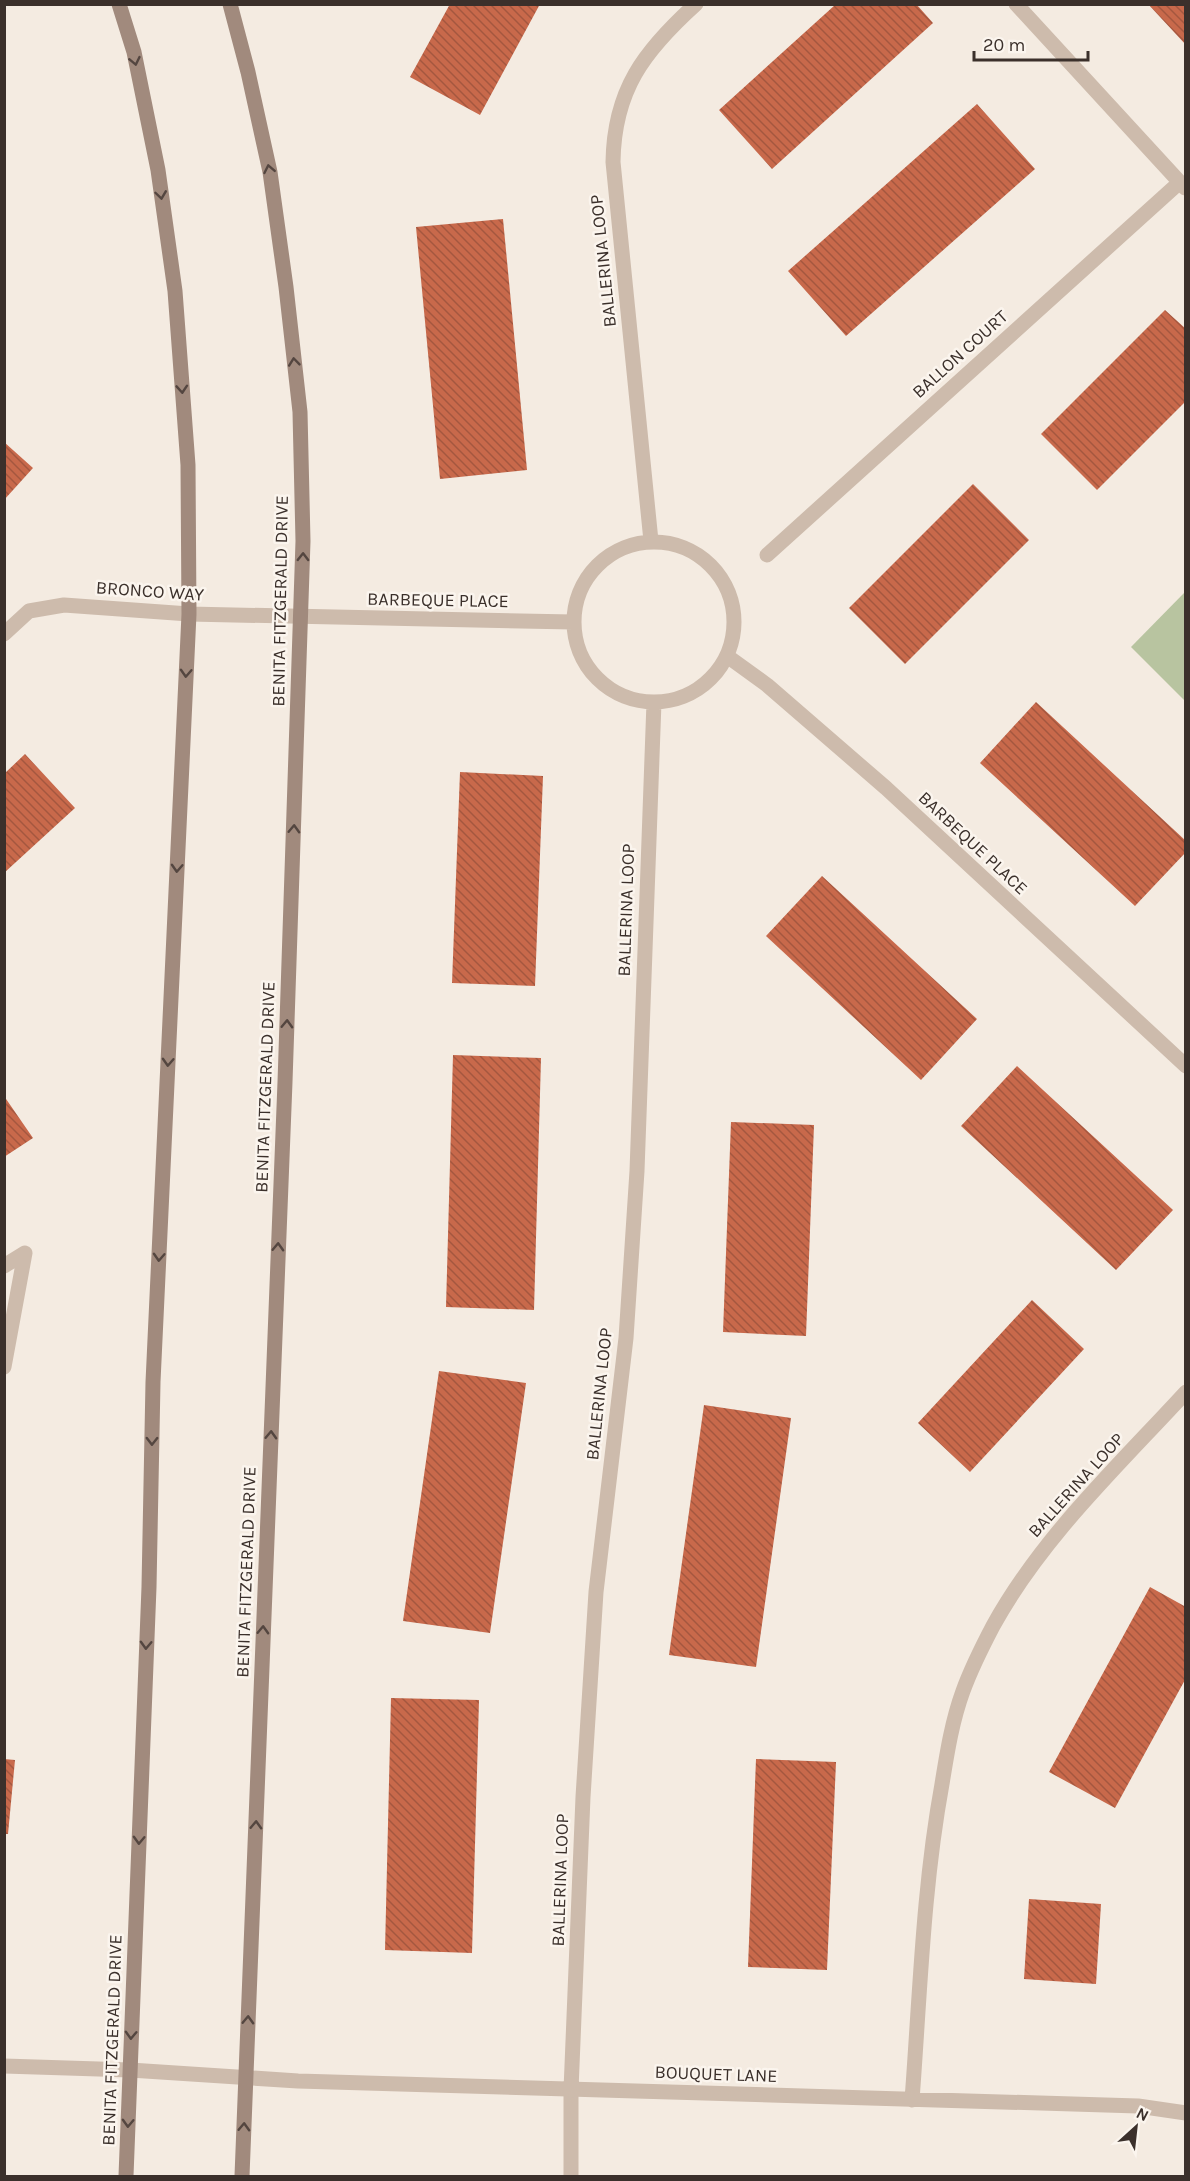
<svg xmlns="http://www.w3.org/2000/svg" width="1190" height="2181" font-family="Karla,sans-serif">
<defs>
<pattern id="building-back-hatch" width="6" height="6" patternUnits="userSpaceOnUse" patternTransform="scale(1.5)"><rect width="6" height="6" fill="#c8694b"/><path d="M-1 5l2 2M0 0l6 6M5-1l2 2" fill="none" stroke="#a4573f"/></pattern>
</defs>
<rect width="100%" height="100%" fill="#f4ebe1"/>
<path fill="#b8c4a0" d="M1185,592v109l-54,-54z"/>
<path fill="url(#building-back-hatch)" d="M450,4h90l-60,111 -70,-38z
M1148,4h38v41z
M835,5h82l16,18 -161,146 -53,-59z
M977,104l58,65 -189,167 -58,-65z
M503,219l24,251 -87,9 -24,-252z
M1165,310l21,19v72l-89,89 -56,-56z
M4,442l29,26 -29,32z
M973,484l56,56 -124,124 -56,-56z
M1036,702l150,139v11l-51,54 -155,-143z
M25,754l50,54 -71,65v-99z
M460,772l83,4 -8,210 -83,-3z
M822,876l155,143 -56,61 -155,-144z
M453,1055l88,3 -7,252 -88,-3z
M1017,1066l156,144 -57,60 -155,-144z
M4,1096l29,42 -29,19z
M731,1122l83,3 -8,211 -83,-4z
M1032,1300l52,49 -114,123 -52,-49z
M439,1371l87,12 -36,250 -87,-12z
M704,1405l87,13 -35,249 -87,-12z
M1150,1587l36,20v71l-71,130 -66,-36z
M391,1698l88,2 -7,253 -87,-3z
M4,1759l11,1 -7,74h-4z
M756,1759l80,3 -9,208 -79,-3z
M1029,1899l72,5 -5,80 -72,-5z"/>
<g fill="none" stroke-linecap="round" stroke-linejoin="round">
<path stroke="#cdbbac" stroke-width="15" d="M571,2176v-86"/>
<path stroke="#cdbbac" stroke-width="15" d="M1016,4l169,184
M651,541l-38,-379c1,-72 31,-111 83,-158
M574 622a80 80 0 1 1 160 0a80 80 0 1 1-160 0Z
M767,555l413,-373
M4,634l25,-23 35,-6 125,9 384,8
M727,656l40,29 119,103 300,278
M4,1266l21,-13 -21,114
M4,2066l126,4 168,11 840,25 48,7
M571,2090l12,-293 13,-205 30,-254 11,-167 17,-469
M912,2100c8,-106 11,-212 30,-316 5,-31 10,-63 21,-93 8,-22 19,-44 30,-65 49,-89 125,-160 193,-234"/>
<path stroke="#a18a7d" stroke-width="15" d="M119,4l15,48 24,118 17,121 13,174 1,149 -36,768 -4,205 -23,589
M230,4l18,68 22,100 16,115 14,125 3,129 -18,541 -43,1094"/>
</g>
<defs><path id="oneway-chevron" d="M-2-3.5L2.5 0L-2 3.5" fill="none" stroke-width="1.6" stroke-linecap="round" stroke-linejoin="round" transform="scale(1.5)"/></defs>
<g stroke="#544640">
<use href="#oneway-chevron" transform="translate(135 61) rotate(78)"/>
<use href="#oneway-chevron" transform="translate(269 169) rotate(-101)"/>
<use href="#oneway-chevron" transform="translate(161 195) rotate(82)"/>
<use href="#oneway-chevron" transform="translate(294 362) rotate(-96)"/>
<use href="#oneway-chevron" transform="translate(182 389) rotate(86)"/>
<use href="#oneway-chevron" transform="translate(303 557) rotate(-89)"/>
<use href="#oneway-chevron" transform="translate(186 673) rotate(93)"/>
<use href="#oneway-chevron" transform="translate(294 829) rotate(-88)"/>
<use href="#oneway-chevron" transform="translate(177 868) rotate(93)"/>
<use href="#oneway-chevron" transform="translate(287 1024) rotate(-88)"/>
<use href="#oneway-chevron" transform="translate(168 1062) rotate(93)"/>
<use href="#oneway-chevron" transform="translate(278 1247) rotate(-88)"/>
<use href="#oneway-chevron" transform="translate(159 1257) rotate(93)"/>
<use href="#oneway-chevron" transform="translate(271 1435) rotate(-88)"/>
<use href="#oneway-chevron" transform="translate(152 1441) rotate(91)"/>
<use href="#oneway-chevron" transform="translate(263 1630) rotate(-88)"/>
<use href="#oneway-chevron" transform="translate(146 1645) rotate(92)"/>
<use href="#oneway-chevron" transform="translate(256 1825) rotate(-88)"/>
<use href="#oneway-chevron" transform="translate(139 1840) rotate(92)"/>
<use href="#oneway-chevron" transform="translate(248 2020) rotate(-88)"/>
<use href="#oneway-chevron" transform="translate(131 2035) rotate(92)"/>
<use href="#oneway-chevron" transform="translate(128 2123) rotate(92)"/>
<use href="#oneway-chevron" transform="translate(244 2127) rotate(-88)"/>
</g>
<g text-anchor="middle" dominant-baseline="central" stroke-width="5" stroke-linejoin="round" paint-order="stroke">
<g font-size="18" fill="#3b302b" stroke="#fbf5ee">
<text transform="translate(603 261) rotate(-96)">BALLERINA LOOP</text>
<text transform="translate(960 354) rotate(-42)">BALLON COURT</text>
<text transform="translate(150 591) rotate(4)">BRONCO WAY</text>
<text transform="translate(438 600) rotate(1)">BARBEQUE PLACE</text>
<text transform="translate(280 601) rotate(-89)">BENITA FITZGERALD DRIVE</text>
<text transform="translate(973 843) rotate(43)">BARBEQUE PLACE</text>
<text transform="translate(626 910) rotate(-88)">BALLERINA LOOP</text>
<text transform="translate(265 1087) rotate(-88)">BENITA FITZGERALD DRIVE</text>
<text transform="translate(599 1394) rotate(-84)">BALLERINA LOOP</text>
<text transform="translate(1076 1485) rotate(-48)">BALLERINA LOOP</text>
<text transform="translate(246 1572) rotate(-88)">BENITA FITZGERALD DRIVE</text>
<text transform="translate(560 1880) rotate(-88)">BALLERINA LOOP</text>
<text transform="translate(112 2040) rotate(-88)">BENITA FITZGERALD DRIVE</text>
<text transform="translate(716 2074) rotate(2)">BOUQUET LANE</text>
</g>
</g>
<rect width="1190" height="2181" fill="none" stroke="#3b302b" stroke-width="12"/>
<g transform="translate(1136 2127) rotate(27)" stroke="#fbf5ee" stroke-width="4.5" paint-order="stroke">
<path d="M0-4.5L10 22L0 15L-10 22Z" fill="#3b302b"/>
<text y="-9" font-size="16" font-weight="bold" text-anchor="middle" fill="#3b302b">N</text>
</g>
<path d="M974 51v9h114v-9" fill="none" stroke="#3b302b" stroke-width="3"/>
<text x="983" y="51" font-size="18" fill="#3b302b" stroke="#fbf5ee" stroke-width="4.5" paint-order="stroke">20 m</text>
</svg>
